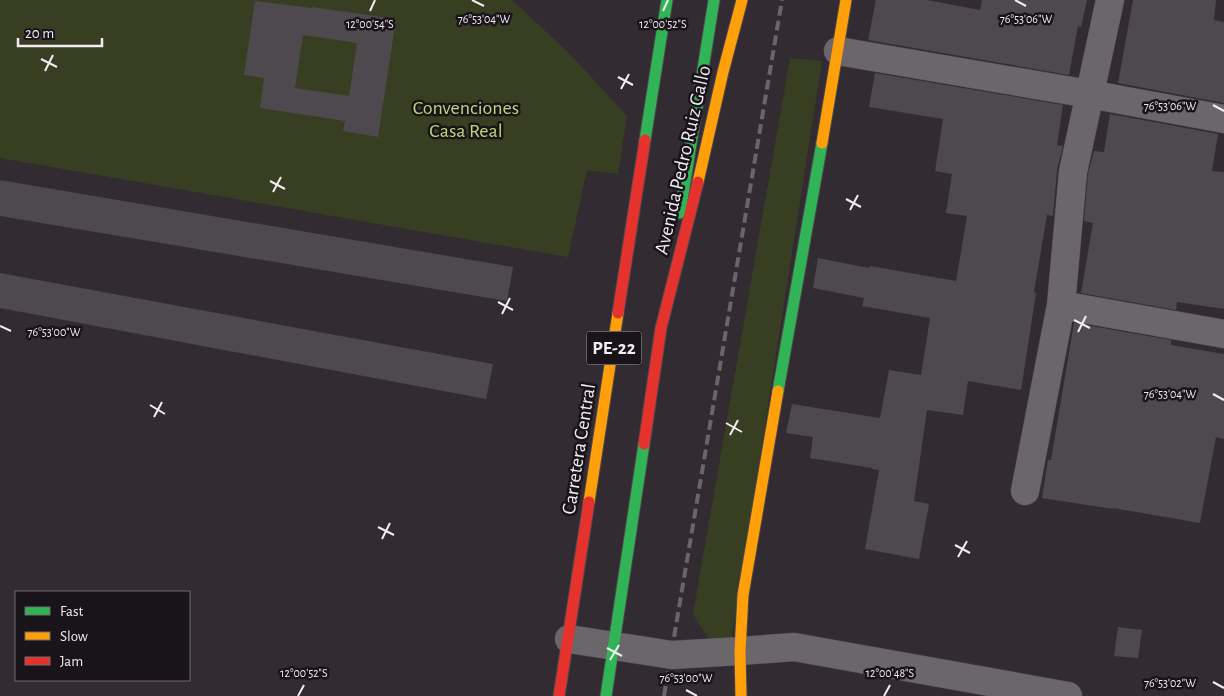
<svg xmlns="http://www.w3.org/2000/svg" width="1224" height="696" font-family="'Alegreya Sans',sans-serif">
<style>
.green{fill:#383e22}
.building{fill:#4d494e;fill-rule:evenodd}
.lines{fill:none;stroke-linecap:round;stroke-linejoin:round}
.street-casing{stroke:#4d484d;stroke-width:29}
.fast-casing{stroke:#4d484d;stroke-width:13}
.slow-casing{stroke:#4d484d;stroke-width:13}
.jam-casing{stroke:#4d484d;stroke-width:13}
.street{stroke:#6a666a;stroke-width:28}
.fast{stroke:#30b455;stroke-width:11}
.slow{stroke:#ff9f0a;stroke-width:11}
.jam{stroke:#e5322d;stroke-width:11}
.rail{stroke:#696569;stroke-width:4;stroke-dasharray:10 5;stroke-linecap:butt}
.ticks{fill:none;stroke:#f3ecf3;stroke-width:2}
.labels{text-anchor:middle;dominant-baseline:central;stroke-width:5;stroke-linejoin:round;paint-order:stroke}
.shield{fill:#191419;stroke:#b2abb2;stroke-width:1}
.shield-label{font-size:19px;font-weight:bold;fill:#f3ecf3}
.park-label{font-size:20px;fill:#bfd67b;stroke:#191419}
.street-label{font-size:20px;fill:#f3ecf3;stroke:#191419}
.ticks-label{font-size:12px;text-anchor:middle;fill:#f3ecf3;stroke:#191419;stroke-width:5;stroke-linejoin:round;paint-order:stroke}
</style>
<rect width="100%" height="100%" fill="#322c32"/>
<!-- green -->
<path class="green" d="M0,0h512l57,53 58,63 -9,58 -31,-4 -19,87 -568,-99z
M790,58l32,3 -91,581 -17,6 -21,-34z"/>
<!-- building -->
<path class="building" d="M876,0h51l53,10 2,-10h105l-6,27 -3,-1 -9,49 -201,-35z
M1133,0h83l-2,20 10,2v81l-106,-20z
M255,1l57,7v-1l84,12 -18,118 -35,-6 2,-10 -85,-13 4,-30 -20,-3zM303,35l54,8 -8,53 -54,-8z
M875,73l188,32 -6,40 6,1 -6,24 -4,46 -6,-1 -13,77 2,1 -15,97 -53,-9 -5,34 -36,-5 -13,91 15,3 -10,55 -54,-10 14,-79 -7,-1v-1l-62,-10 3,-21 -27,-4 6,-29 88,14 9,-48 32,5 9,-57 -68,-12 2,-8 -51,-10 5,-30 51,10 1,-2 86,15 11,-65 -21,-3 6,-39 -17,-3 8,-52 -74,-12z
M1110,114l108,20 -6,37 12,1v137l-47,-7 -1,8 -95,-17 12,-70 -9,-2 4,-47 6,-23 10,1z
M0,180l513,87 -6,34 -507,-85z
M0,273l493,91 -7,35 -486,-91z
M1074,323l97,17v5l53,9v85l-8,-2 -16,86 -87,-15v1l-71,-11 6,-38h3z
M1118,627l24,3 -4,28 -24,-2z"/>
<g class="lines">
<defs>
<path id="street" d="M838,51l251,43 135,25
M1061,305l163,29
M1025,491l36,-186 12,-133 37,-172
M569,639l103,16 68,-4 54,-4 274,49"/>
<path id="fast" d="M645,140l22,-140
M680,213l34,-213
M778,391l44,-248
M606,696l38,-252"/>
<path id="slow" d="M822,143l24,-143
M698,182l25,-110 19,-72
M589,502l29,-189
M741,696l-1,-45 3,-56 35,-204"/>
<path id="jam" d="M618,313l27,-173
M644,444l17,-116 37,-146
M559,696l30,-194"/>
</defs>
<!-- street casing -->
<use href="#street" class="street-casing"/>
<!-- fast casing -->
<use href="#fast" class="fast-casing"/>
<!-- slow casing -->
<use href="#slow" class="slow-casing"/>
<!-- jam casing -->
<use href="#jam" class="jam-casing"/>
<!-- street -->
<use href="#street" class="street"/>
<!-- fast -->
<use href="#fast" class="fast"/>
<!-- slow -->
<use href="#slow" class="slow"/>
<!-- jam -->
<use href="#jam" class="jam"/>
<!-- rail -->
<path class="rail" d="M664,696l118,-696"/>
</g>
<!-- ticks -->
<path class="ticks" d="M472,0l12,6M1015,0l11,6M370,11l5,-11M663,11l5,-11M41,59l16,8M45,71l8,-16M618,77l15,8M621,89l8,-15M1213,105l11,6M270,181l15,8M273,192l8,-15M846,199l15,8M850,210l8,-15M498,302l15,8M502,314l8,-16M1074,320l16,8M0,326l11,5M1078,332l8,-16M1213,394l11,6M150,405l15,9M154,417l8,-15M726,423l16,9M730,435l8,-15M378,527l16,8M382,539l8,-16M955,545l15,8M958,557l9,-16M607,648l15,8M610,660l9,-15M1213,682l11,6M686,690l11,6M298,696l6,-11M884,696l6,-11"/>
<g class="labels">
<!-- shield labels -->
<rect class="shield" x="586.5" y="331.5" width="55" height="33" rx="4"/>
<g class="shield-label">
<text x="614" y="348">PE-22</text>
</g>
<!-- park labels -->
<g class="park-label">
<text x="466" y="108">Convenciones<tspan x="466" dy="23">Casa Real</tspan></text>
</g>
<!-- street labels -->
<g class="street-label">
<text transform="translate(683 160) rotate(-77)">Avenida Pedro Ruiz Gallo</text>
<text transform="translate(579 449) rotate(-81)">Carretera Central</text>
</g>
</g>
<g class="ticks-label">
<text x="1026" y="23">76°53'06"W</text>
<text x="484" y="23">76°53'04"W</text>
<text x="370" y="28">12°00'54"S</text>
<text x="663" y="28">12°00'52"S</text>
<text x="1170" y="110">76°53'06"W</text>
<text x="54" y="336">76°53'00"W</text>
<text x="1170" y="398">76°53'04"W</text>
<text x="304" y="677">12°00'52"S</text>
<text x="890" y="677">12°00'48"S</text>
<text x="686" y="682">76°53'00"W</text>
<text x="1170" y="687">76°53'02"W</text>
</g>
<!-- legend -->
<rect x="15" y="591" width="175" height="90" fill="#191419" stroke="#706a70"/>
<rect x="25" y="607" width="25" height="8" fill="#30b455" stroke="#706a70"/>
<text x="60" y="616" font-size="15" fill="#f3ecf3">Fast</text>
<rect x="25" y="632" width="25" height="8" fill="#ff9f0a" stroke="#706a70"/>
<text x="60" y="641" font-size="15" fill="#f3ecf3">Slow</text>
<rect x="25" y="657" width="25" height="8" fill="#e5322d" stroke="#706a70"/>
<text x="60" y="666" font-size="15" fill="#f3ecf3">Jam</text>
<!-- scale -->
<path d="M18 38v8h84v-8" fill="none" stroke="#f3ecf3" stroke-width="2.5"/>
<text x="25" y="38" font-size="15" fill="#f3ecf3" stroke="#191419" stroke-width="4" paint-order="stroke">20 m</text>
</svg>
